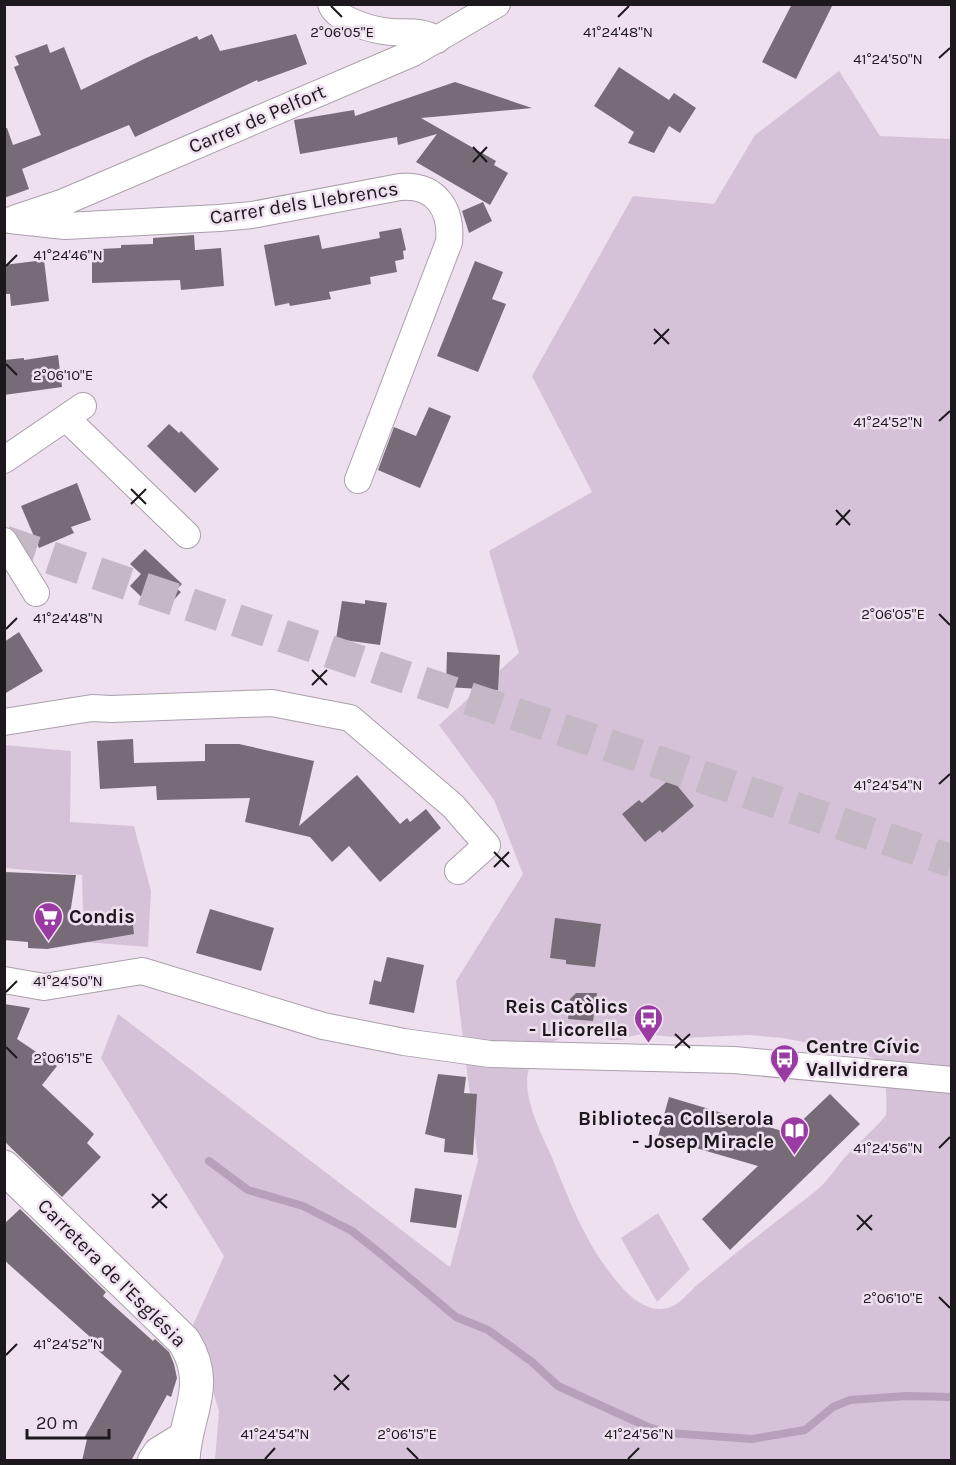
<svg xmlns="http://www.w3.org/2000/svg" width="956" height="1465" font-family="Karla,sans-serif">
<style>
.green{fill:#d6c2d8;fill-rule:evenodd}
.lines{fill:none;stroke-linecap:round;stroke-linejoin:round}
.stream{stroke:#b7a0b9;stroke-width:8}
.building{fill:#766b77}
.highway-tunnel{stroke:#c4b8c5;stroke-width:33;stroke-dasharray:33 16;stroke-linecap:butt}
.street-casing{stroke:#ab9fac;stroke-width:28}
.secondary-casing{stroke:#ab9fac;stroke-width:35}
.street{stroke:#fff;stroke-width:26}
.secondary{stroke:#fff;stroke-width:33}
.ticks{fill:none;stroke:#1d181d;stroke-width:2}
.labels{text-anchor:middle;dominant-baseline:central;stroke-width:5;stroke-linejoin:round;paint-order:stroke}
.street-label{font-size:20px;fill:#1d181d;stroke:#eee0ef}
.poi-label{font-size:20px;font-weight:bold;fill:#1d181d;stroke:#eee0ef;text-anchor:start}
.ticks-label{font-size:15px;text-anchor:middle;fill:#1d181d;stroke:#eee0ef;stroke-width:5;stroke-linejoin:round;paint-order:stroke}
</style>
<rect width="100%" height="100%" fill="#eee0ef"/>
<!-- green -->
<path class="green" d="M839,71l41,65 71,3v1321h-736l4,-49 -26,-86 31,-69 -123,-198 17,-44 332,253 28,-106 -22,-180 67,-107 -29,-74 -55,-75 80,-72 -30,-102 103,-59 -60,-116 101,-180 81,8 41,-69zM581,1033h11l19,7h10l11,-4 10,-2 42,4 64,-3 35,3 76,15c7,2 14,4 19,8 9,8 9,42 8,54 -11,14 -26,26 -38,39 -9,9 -15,20 -23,28 -11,12 -27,22 -39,32 -30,23 -60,47 -89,71 -10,9 -21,25 -37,24 -16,0 -31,-13 -41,-25 -31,-35 -49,-81 -66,-124 -11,-26 -34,-66 -23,-95 6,-19 34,-30 51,-32z
M4,745l67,6 -1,71 64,4 17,65 -3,56 -64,-5 -2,-67 -77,-7z
M658,1213l32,56 -33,33 -36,-64z"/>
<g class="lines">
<!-- stream -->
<path class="stream" d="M209,1161l39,29 55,16 49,25 29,23 75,63 32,13 44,32 26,24 90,41 21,6 83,6 53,-9 28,-23 17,-7 57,-4 45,1"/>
</g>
<!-- building -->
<path class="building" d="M792,4h41l-37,75 -34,-17z
M212,34l8,17 76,-17 11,30 -49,18 -1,-2 -122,57 -6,-12 -107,44 7,20 -25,9v-70h3l6,17 28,-10 -27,-68 5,-2 -4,-9 32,-12 3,9 14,-6 17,43 65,-32 51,-22 2,4z
M619,67l50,33 5,-7 22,15 -16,25 -11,-7 -15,27 -26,-10 6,-11 -40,-26z
M455,82l77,26 -111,10 75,43 -2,4 14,8 -18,32 -74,-43 21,-28 -39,11 -1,-8 -97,17 -6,-34 60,-10 1,6z
M483,202l9,19 -23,12 -7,-22z
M401,228l5,22 -3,1 1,8 -9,2 2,11 -27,5 1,7 -42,8 2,7 -41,7 -1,-3 -14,3 -11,-61 55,-10 3,14 58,-11 -1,-6z
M194,235l1,15 26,-2 3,38 -43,4 -1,-10 -88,3v-25h8v-9l21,-1v-3l32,-1v-6z
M44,260l5,41 -38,5 -1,-12h-6v-29z
M475,261l28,11 -11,27 14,5 -28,68 -41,-16z
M58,355l4,32 -58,8v-35l20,-2v2z
M429,407l22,9 -31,72 -42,-18 16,-43 22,9z
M169,424l10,9 2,-2 38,38 -24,24 -48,-47z
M77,483l14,37 -20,7 3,6 -35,15 -18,-42z
M145,549l37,35 -5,5 4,3 -17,19 -7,-7 -4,4 -23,-22 11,-12 -11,-10z
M365,600l22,3 -7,42 -44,-6 6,-38 23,3z
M19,632l24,39 -39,23v-52z
M447,652l53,3 -2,35 -52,-3z
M133,739l1,24 71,-2v-17h34l75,17 -15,65 58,-51 43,49 7,-6 3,4 16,-13 15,19 -61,54 -31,-36 -17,16 -22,-25 -65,-15 5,-24 -93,2 -1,-14 -56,3 -3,-48z
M671,778l23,28 -32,27 -2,-3 -15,12 -23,-28 17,-14 3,3z
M4,872l72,3 -7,46 64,4 1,9 -87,15 -19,-1v-6l-24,-2z
M210,909l64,19 -13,43 -65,-18z
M555,918l46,6 -6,43 -29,-3v-4l-16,-2z
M387,957l37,8 -10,48 -45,-9 5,-24 7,2z
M576,993h21l-4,28 -25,-2 2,-20z
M4,1004l26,4 -13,31 40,27 -15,19 52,49 -7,9 14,14 -39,40 -58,-56z
M438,1074l28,3 -2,16 13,1 -4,61 -29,-3 1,-13 -20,-5z
M830,1094l30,30 -130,126 -28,-31 56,-53 -100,-29 11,-40 120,36z
M415,1188l47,7 -6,33 -46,-6z
M20,1209l86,83 -3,4 50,45 2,-2 14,13 5,12 3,14 -6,19 -4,-2 -36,66h-49l5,-22 -3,-1 38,-67 -36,-31 3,-4 -85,-76v-36z"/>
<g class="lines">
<!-- highway-tunnel -->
<path class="highway-tunnel" d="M4,542l948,319"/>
<defs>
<path id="street" d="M331,4c5,17 45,27 61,28 16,1 31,-2 45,8
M16,218l48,-16 349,-149 84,-49
M10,220l55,6 154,-8 33,-3 148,-28c36,-3 52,22 49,55l-91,238
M66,418l121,117
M4,460l79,-54
M4,541l32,52
M4,722l88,-14 19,1 161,-6 78,15 103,88 34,39 -29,26
M4,980l40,7 98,-16 181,55 81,16 86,12 244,6 218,20
M151,1460l6,-9 31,-19"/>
<path id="secondary" d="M4,1167l180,174c28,45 1,73 -1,119"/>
</defs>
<!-- street casing -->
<use href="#street" class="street-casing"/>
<!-- secondary casing -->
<use href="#secondary" class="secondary-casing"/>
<!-- street -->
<use href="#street" class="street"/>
<!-- secondary -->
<use href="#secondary" class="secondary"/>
</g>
<!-- ticks -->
<path class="ticks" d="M331,6l11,11M618,17l11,-11M939,58l11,-10M473,147l14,15M473,162l14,-15M6,266l11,-11M654,329l15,15M654,344l15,-15M6,364l11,11M939,421l11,-10M131,489l15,15M131,504l15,-15M836,510l14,15M836,525l14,-15M939,614l11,11M6,629l11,-11M312,670l15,15M312,685l15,-15M939,784l11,-10M494,852l15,15M494,867l15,-15M6,992l11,-11M675,1034l15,14M6,1047l11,11M675,1048l15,-14M939,1148l11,-11M152,1194l15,14M152,1208l15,-14M857,1215l15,15M857,1230l15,-15M939,1297l11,11M6,1355l11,-11M334,1375l15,15M334,1390l15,-15M407,1448l11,11M265,1459l10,-11M628,1459l11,-11"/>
<!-- icons -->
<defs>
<symbol id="supermarket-pin" viewBox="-11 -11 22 30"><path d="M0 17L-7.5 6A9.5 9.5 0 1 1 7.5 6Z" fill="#9a3ba3" stroke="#eee0ef"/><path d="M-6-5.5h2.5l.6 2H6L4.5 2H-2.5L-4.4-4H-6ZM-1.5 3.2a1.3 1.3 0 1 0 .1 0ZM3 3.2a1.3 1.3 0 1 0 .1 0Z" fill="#fff"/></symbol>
<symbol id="bus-pin" viewBox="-11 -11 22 30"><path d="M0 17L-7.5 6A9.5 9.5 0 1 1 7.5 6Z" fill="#9a3ba3" stroke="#eee0ef"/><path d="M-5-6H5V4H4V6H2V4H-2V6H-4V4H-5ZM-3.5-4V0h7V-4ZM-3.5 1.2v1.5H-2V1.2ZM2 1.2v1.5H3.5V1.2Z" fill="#fff"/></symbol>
<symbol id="library-pin" viewBox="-11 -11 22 30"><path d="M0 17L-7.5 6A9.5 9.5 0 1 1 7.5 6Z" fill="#9a3ba3" stroke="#eee0ef"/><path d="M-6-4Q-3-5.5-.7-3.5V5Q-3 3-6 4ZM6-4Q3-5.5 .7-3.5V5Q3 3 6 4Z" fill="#fff"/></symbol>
</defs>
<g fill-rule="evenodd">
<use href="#supermarket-pin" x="32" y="900" width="33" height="45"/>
<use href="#bus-pin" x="632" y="1002" width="33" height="45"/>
<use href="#bus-pin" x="768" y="1042" width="33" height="45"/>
<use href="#library-pin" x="778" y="1114" width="33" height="45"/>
</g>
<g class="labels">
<!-- street labels -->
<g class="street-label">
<text transform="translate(257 119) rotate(-23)">Carrer de Pelfort</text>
<text transform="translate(304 203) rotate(-9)">Carrer dels Llebrencs</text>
<text transform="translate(112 1273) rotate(45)">Carretera de l'Església</text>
</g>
<!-- poi labels -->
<g class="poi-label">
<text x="69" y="916">Condis</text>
<text x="628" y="1006" text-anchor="end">Reis Catòlics<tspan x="628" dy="23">- Llicorella</tspan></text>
<text x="806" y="1046">Centre Cívic<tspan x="806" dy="23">Vallvidrera</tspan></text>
<text x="774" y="1118" text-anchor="end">Biblioteca Collserola<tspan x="774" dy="23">- Josep Miracle</tspan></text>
</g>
</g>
<g class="ticks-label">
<text x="342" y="37">2°06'05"E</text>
<text x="618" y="37">41°24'48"N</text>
<text x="888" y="64">41°24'50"N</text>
<text x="68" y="260">41°24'46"N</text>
<text x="63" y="380">2°06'10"E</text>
<text x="888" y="427">41°24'52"N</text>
<text x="893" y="619">2°06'05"E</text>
<text x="68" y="623">41°24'48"N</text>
<text x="888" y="790">41°24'54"N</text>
<text x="68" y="986">41°24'50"N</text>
<text x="63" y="1063">2°06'15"E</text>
<text x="888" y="1153">41°24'56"N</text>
<text x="893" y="1303">2°06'10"E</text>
<text x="68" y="1349">41°24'52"N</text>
<text x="639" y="1439">41°24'56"N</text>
<text x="275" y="1439">41°24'54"N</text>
<text x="407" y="1439">2°06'15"E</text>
</g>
<!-- border -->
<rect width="956" height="1465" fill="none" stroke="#1d181d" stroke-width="12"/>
<!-- scale -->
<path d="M27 1429v9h82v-9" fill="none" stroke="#1d181d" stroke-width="3"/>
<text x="36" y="1429" font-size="18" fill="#1d181d" stroke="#eee0ef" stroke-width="4.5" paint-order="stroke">20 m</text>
</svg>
